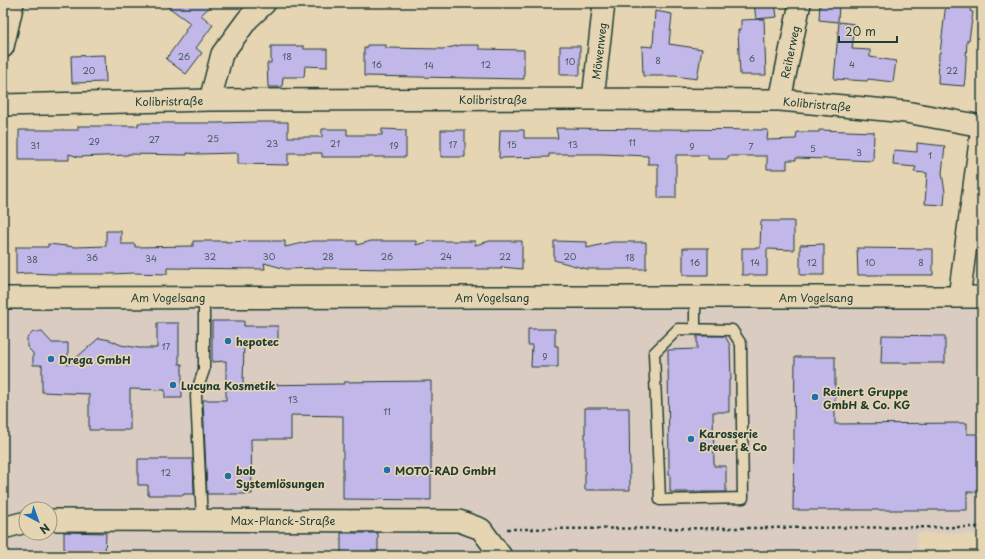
<svg xmlns="http://www.w3.org/2000/svg" width="985" height="559" font-family="'Playpen Sans',sans-serif">
<style>
.built{fill:#dbccc2;fill-rule:evenodd}
.building{fill:#c2b7e9;stroke:#1f3d34}
.lines{fill:none;stroke-linecap:round;stroke-linejoin:round}
.lane-casing{stroke:#1f3d34;stroke-width:13}
.street-casing{stroke:#1f3d34;stroke-width:24}
.path{stroke:#1f3d34;stroke-width:2.5;stroke-dasharray:3 3;stroke-linecap:butt}
.lane{stroke:#e6d5b2;stroke-width:10}
.street{stroke:#e6d5b2;stroke-width:21}
.poi-dot{fill:#1f6fb2;stroke:#e6d5b2;stroke-width:1.5}
.labels{text-anchor:middle;dominant-baseline:central;stroke-width:3.5;stroke-linejoin:round;paint-order:stroke}
.number-label{font-size:9px;fill:#485c61}
.street-label{font-size:11px;fill:#1f3d34;stroke:#e6d5b2}
.poi-label{font-size:11px;font-weight:bold;fill:#1f3d34;stroke:#e6d5b2;text-anchor:start}
</style>
<rect width="100%" height="100%" fill="#e6d5b2"/>
<filter id="ink" filterUnits="userSpaceOnUse"><feTurbulence type="fractalNoise" baseFrequency=".025" numOctaves="2"/><feDisplacementMap in="SourceGraphic" scale="8" xChannelSelector="R" yChannelSelector="G"/><feConvolveMatrix kernelMatrix="1 2 1 2 8 2 1 2 1" color-interpolation-filters="sRGB"/></filter>
<g filter="url(#ink)">
<!-- built -->
<path class="built" d="M745,306l237,2v226l-65,-1v23h-914v-249zM26,509h24v24h-24z"/>
<!-- building -->
<path class="building" d="M163,3h51l-13,12 12,10 -17,23 6,5 -16,21 -20,-15 20,-28 -1,-1 5,-7z
M754,3h21l2,14 -21,2z
M820,3h19l-1,19 -19,-2z
M946,3h25l-1,8 3,1 -4,28h-2l-2,39 -1,7 -26,-2 1,-31h1z
M655,11l17,3 -3,30 33,5 -5,30 -23,-3h-31l-1,-30 11,1z
M764,19l2,56h-26l-2,-45h3v-10z
M839,22l16,2 -3,25 18,1v7l26,4 -3,21 -25,-3 -1,2 -33,-2z
M367,45h19v3l57,1 18,-4h18v4l45,1v29l-160,-3v-28h3z
M271,46h33v3h23v18l-22,-1 -1,11h-21l-1,10h-14l-1,-24h4z
M560,46h20v29h-20z
M105,55l1,27 -34,1 -1,-27z
M256,122h32v15h34v-8h25v6h35v-6l24,1v27h-84v-4h-34v12l-50,-1v-11l-41,1 -10,-1v2l-59,-1v1l-50,2 -9,-3v6h-50v-30h59v-4h60v-3h80z
M556,128l212,2 -1,10 29,-1 1,-7h22v-2l55,2 -1,29 -44,-2 -33,-1v2h-9v9h-20v-13h-39v3h-20v-4h-32v43h-18v-34h-10v-8l-47,-2h-52v3l-50,1 1,-28h24v8h34z
M441,130h24v27h-24z
M917,143l28,3 -3,27 3,19 -1,13 -19,-1 2,-31 -13,-1 2,-5 -23,-2 1,-15 23,2z
M761,221h33v29l-27,-1v26h-25v-27h18z
M106,231h15v13h14v3l58,-1v-5h33v1l24,-1h35v6l27,-6h45v4l14,-4h45v4l14,-4h45v4l15,-4h32v28l-21,-2 1,2h-72v-1l-32,1 -74,-1 -38,1 -22,-6 1,6 -98,-1v6l-33,-1 -24,1h-58l-24,-1 -12,1v-27h32v-3l28,3 30,-1z
M554,241l33,1v6l25,-6h34v27h-60l-32,-9z
M824,244v31h-24v-30z
M683,248h25v27h-25z
M857,248l76,1v26h-75z
M212,321h32v5h34v17h-34l-1,42 101,-1v-2l87,-1v119l-88,-1v-83l-52,-1v24h-40l1,55h-45l-4,-94h23v-39l-14,1z
M157,323h22v41h3v34h-17v-8l-35,-1v41h-41v-36l-47,-2v-27h-9v-12l-6,-6v-9l6,-6h9l10,11h16v22l31,-27 11,2 11,5 18,3h18z
M528,329h27v17h3v21h-27l1,-22h-4z
M882,335l63,1v27h-64z
M697,336h28l5,9 1,35h-2v32h-16l1,54h12v26h-56v-18h-1l-1,-124 29,-1z
M795,357h40v67l132,-1v11h15v58h-15v18h-174z
M585,408h44l1,82h-45z
M138,459h55l1,35h-10v1h-36v-10h-10z
M64,532l42,1 -1,23h-41z
M341,533h37v23h-37z"/>
<g class="lines">
<defs>
<path id="lane" d="M678,329l54,1 9,14 2,154 -83,2 -6,-147z
M695,329v-32
M202,520l-6,-124 1,-6 7,-20v-73"/>
<path id="street" d="M3,47l10,-44
M593,99l11,-96
M210,100l12,-46 26,-35 17,-16
M780,100l20,-97
M3,105l207,-5 383,-1 187,1 126,12 76,14
M959,297l23,-170
M3,298l480,-1h499
M50,520l409,1 22,8 20,27
M3,528l23,-6"/>
</defs>
<!-- lane casing -->
<use href="#lane" class="lane-casing"/>
<!-- street casing -->
<use href="#street" class="street-casing"/>
<!-- path -->
<path class="path" d="M507,529l475,-2"/>
<!-- lane -->
<use href="#lane" class="lane"/>
<!-- street -->
<use href="#street" class="street"/>
</g>
</g>
<!-- markers -->
<g class="poi-dot">
<circle cx="228" cy="341" r="4"/>
<circle cx="51" cy="359" r="4"/>
<circle cx="173" cy="385" r="4"/>
<circle cx="815" cy="397" r="4"/>
<circle cx="691" cy="439" r="4"/>
<circle cx="387" cy="470" r="4"/>
<circle cx="228" cy="476" r="4"/>
</g>
<g class="labels">
<!-- number labels -->
<g class="number-label">
<text x="184" y="56">26</text>
<text x="287" y="56">18</text>
<text x="752" y="58">6</text>
<text x="658" y="60">8</text>
<text x="570" y="61">10</text>
<text x="377" y="64">16</text>
<text x="486" y="64">12</text>
<text x="852" y="64">4</text>
<text x="429" y="65">14</text>
<text x="89" y="70">20</text>
<text x="952" y="70">22</text>
<text x="213" y="138">25</text>
<text x="154" y="139">27</text>
<text x="94" y="141">29</text>
<text x="632" y="142">11</text>
<text x="272" y="143">23</text>
<text x="335" y="143">21</text>
<text x="453" y="144">17</text>
<text x="512" y="144">15</text>
<text x="573" y="144">13</text>
<text x="35" y="145">31</text>
<text x="394" y="145">19</text>
<text x="692" y="146">9</text>
<text x="751" y="146">7</text>
<text x="813" y="148">5</text>
<text x="859" y="152">3</text>
<text x="930" y="155">1</text>
<text x="210" y="256">32</text>
<text x="269" y="256">30</text>
<text x="328" y="256">28</text>
<text x="387" y="256">26</text>
<text x="446" y="256">24</text>
<text x="505" y="256">22</text>
<text x="570" y="256">20</text>
<text x="92" y="257">36</text>
<text x="630" y="257">18</text>
<text x="151" y="258">34</text>
<text x="32" y="259">38</text>
<text x="695" y="262">16</text>
<text x="755" y="262">14</text>
<text x="812" y="262">12</text>
<text x="870" y="262">10</text>
<text x="921" y="262">8</text>
<text x="166" y="346">17</text>
<text x="545" y="356">9</text>
<text x="293" y="399">13</text>
<text x="387" y="411">11</text>
<text x="166" y="472">12</text>
</g>
<!-- street labels -->
<g class="street-label">
<text transform="translate(599 51) rotate(-83)">Möwenweg</text>
<text transform="translate(790 52) rotate(-78)">Reiherweg</text>
<text x="493" y="99">Kolibristraße</text>
<text transform="translate(169 101) rotate(-1)">Kolibristraße</text>
<text transform="translate(817 104) rotate(5)">Kolibristraße</text>
<text x="168" y="297">Am Vogelsang</text>
<text x="492" y="297">Am Vogelsang</text>
<text x="816" y="297">Am Vogelsang</text>
<text x="283" y="520">Max-Planck-Straße</text>
</g>
<!-- poi labels -->
<g class="poi-label">
<text x="236" y="341">hepotec</text>
<text x="59" y="359">Drega GmbH</text>
<text x="181" y="385">Lucyna Kosmetik</text>
<text x="823" y="391">Reinert Gruppe<tspan x="823" dy="13">GmbH &amp; Co. KG</tspan></text>
<text x="699" y="433">Karosserie<tspan x="699" dy="13">Breuer &amp; Co</tspan></text>
<text x="236" y="470">bob<tspan x="236" dy="13">Systemlösungen</tspan></text>
<text x="395" y="470">MOTO-RAD GmbH</text>
</g>
</g>
<!-- margin -->
<rect width="985" height="559" fill="none" stroke="#e6d5b2" stroke-width="16"/>
<rect x="8" y="8" width="969" height="543" fill="none" stroke="#1f3d34" stroke-width="1.5" filter="url(#ink)"/>
<!-- north arrow -->
<g transform="translate(38 521) rotate(139)"><circle r="19" fill="#e6d5b2" stroke="#969880"/>
<path d="M0-3L7 15L0 10L-7 15Z" fill="#1f6fb2"/>
<text y="-6" font-size="11" font-weight="bold" text-anchor="middle" fill="#1f3d34">N</text>
</g>
<!-- scale -->
<path d="M839 36v6h58v-6" fill="none" stroke="#1f3d34" stroke-width="2"/>
<text x="845" y="36" font-size="12" fill="#1f3d34" stroke="#e6d5b2" stroke-width="3" paint-order="stroke">20 m</text>
</svg>
